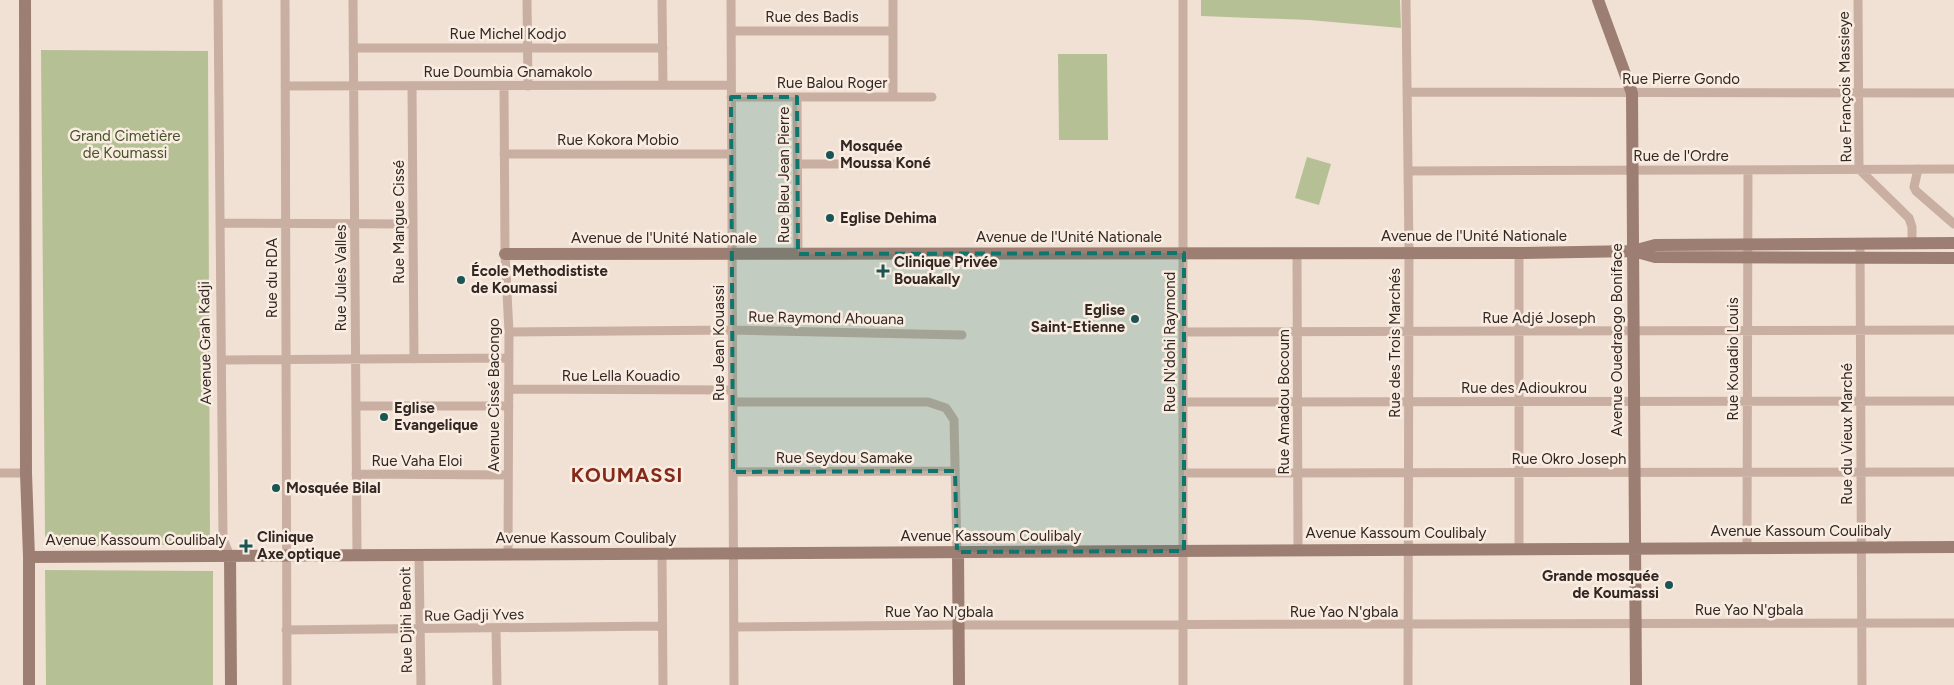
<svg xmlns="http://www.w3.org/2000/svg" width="1954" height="685" font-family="Figtree,sans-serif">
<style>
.green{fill:#b6c095}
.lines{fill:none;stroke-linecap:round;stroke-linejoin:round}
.street{stroke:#c9afa1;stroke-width:9}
.secondary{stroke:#9d7e72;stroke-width:12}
.marked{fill:#0f766e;fill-opacity:0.2;stroke:#0f766e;stroke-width:4;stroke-dasharray:10 6;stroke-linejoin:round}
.poi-dot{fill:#195554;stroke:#f9ece1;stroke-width:2}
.labels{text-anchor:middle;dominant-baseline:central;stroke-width:5;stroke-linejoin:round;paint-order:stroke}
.street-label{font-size:15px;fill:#332724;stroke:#f9ece1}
.park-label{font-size:15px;fill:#465227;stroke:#f9ece1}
.poi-label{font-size:15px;font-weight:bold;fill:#332724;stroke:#f9ece1;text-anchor:start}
.district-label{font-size:20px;font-weight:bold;letter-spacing:1px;fill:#852a1a;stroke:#f9ece1}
</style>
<rect width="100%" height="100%" fill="#f1e1d5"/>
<!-- green -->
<path class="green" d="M1201,0h199l1,28 -92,-8 -108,-4z
M41,50l167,1 2,493 -152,3 -10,-4 -3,-8z
M1058,54h49l1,86h-49z
M1307,157l24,7 -12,41 -24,-7z
M45,570l168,1v114h-167z"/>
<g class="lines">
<!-- street -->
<path class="street" d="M218,0l5,539 7,17
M285,0l2,685
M353,0l4,555
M527,0l1,86
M662,0l1,85
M731,0l3,685
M893,0v97
M1183,0v685
M1406,0l3,253 -1,432
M1858,0l1,169 50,49 3,9v16
M731,31h162
M353,48h310
M285,86l446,-1
M412,86l2,273
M504,86l1,168 4,78 -1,222
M1407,92l547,1
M731,97h201
M797,97l1,157
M504,154h227
M798,164h122
M1918,169l-4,18 2,4 38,33
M1408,171l546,-2
M220,223l192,1
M1860,243l2,442
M1297,253l1,297
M509,332l223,-2 230,5
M1184,332l770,-2
M222,360l287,-2
M509,389l223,1
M733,402h195l18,6 8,12 3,132
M1184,402l770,-1
M356,406h153
M733,472l222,-1
M0,473h26
M1183,473l771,-1
M356,474l152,1
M1747,548l1,-378
M1519,549v-296
M662,553l1,132
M419,555l2,130
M734,627l225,-2 995,-2
M496,628l1,57
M286,630l376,-4"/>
<!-- secondary -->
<path class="secondary" d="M25,0l1,473 3,84v128
M1598,0l34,93 4,592
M1633,251l22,6 299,1
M505,254l1014,-1 114,-2 22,-6 299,-2
M958,552l1,133
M230,556l1,129
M29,557l1925,-10"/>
</g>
<!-- marked area -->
<path class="marked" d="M731,97h66l1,157 386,-1v298l-227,1 -2,-81 -222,1z"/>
<!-- markers -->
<g class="poi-dot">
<circle cx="830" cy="155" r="5"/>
<circle cx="830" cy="218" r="5"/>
<path d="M880.5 263.5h5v5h5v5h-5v5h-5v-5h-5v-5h5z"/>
<circle cx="461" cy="280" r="5"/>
<circle cx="1135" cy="319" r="5"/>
<circle cx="384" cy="417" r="5"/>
<circle cx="276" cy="488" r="5"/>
<path d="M243.5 538.5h5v5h5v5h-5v5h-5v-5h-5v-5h5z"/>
<circle cx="1669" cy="585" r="5"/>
</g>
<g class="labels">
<!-- street labels -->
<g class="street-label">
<text x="812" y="17">Rue des Badis</text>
<text x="508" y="34">Rue Michel Kodjo</text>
<text x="508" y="72">Rue Doumbia Gnamakolo</text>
<text x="1681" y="79">Rue Pierre Gondo</text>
<text x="832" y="83">Rue Balou Roger</text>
<text transform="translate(1845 87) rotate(-91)">Rue François Massieye</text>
<text x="618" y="140">Rue Kokora Mobio</text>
<text x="1681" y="156">Rue de l'Ordre</text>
<text transform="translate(784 175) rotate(-90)">Rue Bleu Jean Pierre</text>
<text transform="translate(399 222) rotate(-90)">Rue Mangue Cissé</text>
<text x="1474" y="236">Avenue de l'Unité Nationale</text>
<text x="1069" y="237">Avenue de l'Unité Nationale</text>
<text x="664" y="238">Avenue de l'Unité Nationale</text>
<text transform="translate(272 278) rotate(-90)">Rue du RDA</text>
<text transform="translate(341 278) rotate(-90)">Rue Jules Valles</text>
<text transform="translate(826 318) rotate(1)">Rue Raymond Ahouana</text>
<text x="1539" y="318">Rue Adjé Joseph</text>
<text transform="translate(1617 340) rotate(-90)">Avenue Ouedraogo Boniface</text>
<text transform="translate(1170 342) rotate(-90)">Rue N'dohi Raymond</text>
<text transform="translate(205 343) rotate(-91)">Avenue Grah Kadji</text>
<text transform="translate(719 343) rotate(-90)">Rue Jean Kouassi</text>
<text transform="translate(1395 343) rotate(-90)">Rue des Trois Marchés</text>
<text transform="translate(1733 359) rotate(-90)">Rue Kouadio Louis</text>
<text x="621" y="376">Rue Lella Kouadio</text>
<text x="1524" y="388">Rue des Adioukrou</text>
<text transform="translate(494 395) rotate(-90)">Avenue Cissé Bacongo</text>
<text transform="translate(1284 402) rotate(-90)">Rue Amadou Bocoum</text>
<text transform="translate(1847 434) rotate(-90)">Rue du Vieux Marché</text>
<text x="844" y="458">Rue Seydou Samake</text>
<text x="1569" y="459">Rue Okro Joseph</text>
<text x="417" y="461">Rue Vaha Eloi</text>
<text x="1801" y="531">Avenue Kassoum Coulibaly</text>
<text x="1396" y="533">Avenue Kassoum Coulibaly</text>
<text x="991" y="536">Avenue Kassoum Coulibaly</text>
<text x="586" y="538">Avenue Kassoum Coulibaly</text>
<text x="136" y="540">Avenue Kassoum Coulibaly</text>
<text x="1749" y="610">Rue Yao N'gbala</text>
<text x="939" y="612">Rue Yao N'gbala</text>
<text x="1344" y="612">Rue Yao N'gbala</text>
<text transform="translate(474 615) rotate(-1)">Rue Gadji Yves</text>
<text transform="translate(406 620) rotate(-91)">Rue Djihi Benoit</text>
</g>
<!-- park labels -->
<g class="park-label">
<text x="125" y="136">Grand Cimetière<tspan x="125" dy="17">de Koumassi</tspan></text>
</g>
<!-- poi labels -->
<g class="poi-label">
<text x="840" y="146">Mosquée<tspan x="840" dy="17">Moussa Koné</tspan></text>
<text x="840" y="218">Eglise Dehima</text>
<text x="894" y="262">Clinique Privée<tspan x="894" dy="17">Bouakally</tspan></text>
<text x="471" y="271">École Methodististe<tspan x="471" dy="17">de Koumassi</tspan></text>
<text x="1125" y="310" text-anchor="end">Eglise<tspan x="1125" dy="17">Saint-Etienne</tspan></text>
<text x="394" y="408">Eglise<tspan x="394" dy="17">Evangelique</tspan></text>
<text x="286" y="488">Mosquée Bilal</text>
<text x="257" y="537">Clinique<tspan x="257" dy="17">Axe optique</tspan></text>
<text x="1659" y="576" text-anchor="end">Grande mosquée<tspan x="1659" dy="17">de Koumassi</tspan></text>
</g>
<!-- district labels -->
<g class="district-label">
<text x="627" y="475">KOUMASSI</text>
</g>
</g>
</svg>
